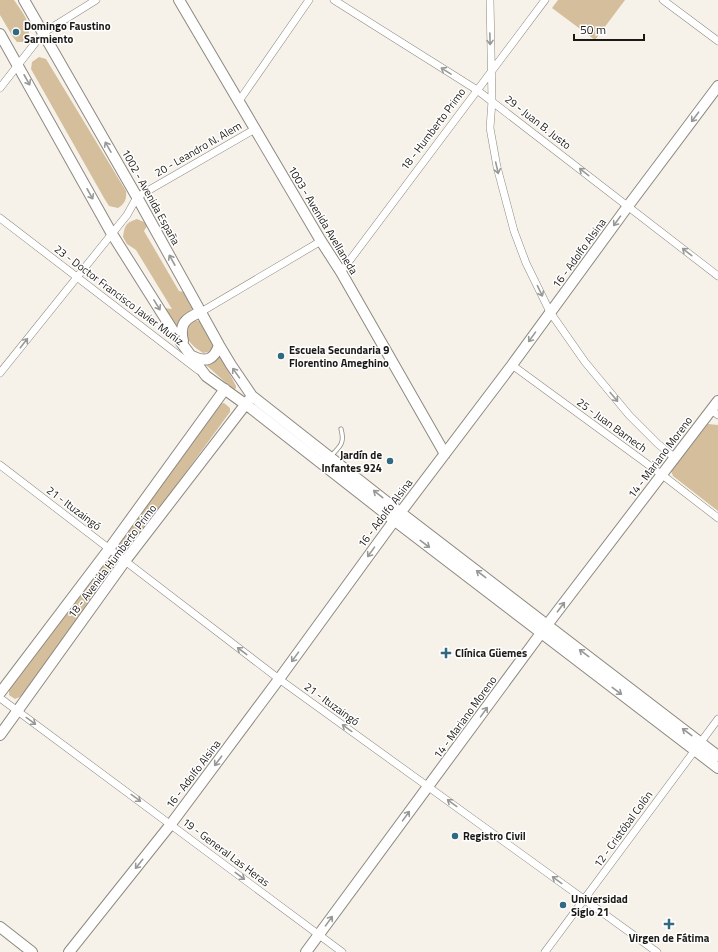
<svg xmlns="http://www.w3.org/2000/svg" width="718" height="952" font-family="'Titillium Web',sans-serif">
<style>
.green{fill:#d4be9b}
.lines{fill:none;stroke-linecap:round;stroke-linejoin:round}
.lane-casing{stroke:#8d8981;stroke-width:5}
.street-casing{stroke:#8d8981;stroke-width:8}
.secondary-casing{stroke:#8d8981;stroke-width:12}
.lane{stroke:#fff;stroke-width:3.5}
.street{stroke:#fff;stroke-width:7}
.secondary{stroke:#fff;stroke-width:10}
.oneway{stroke:#989896}
.poi-dot{fill:#306982;stroke:#fff;stroke-width:1.5}
.labels{text-anchor:middle;dominant-baseline:central;stroke-width:3;stroke-linejoin:round;paint-order:stroke}
.poi-label{font-size:11px;font-weight:bold;fill:#1b1916;stroke:#fff;text-anchor:start}
.street-label{font-size:11px;fill:#1b1916;stroke:#fff}
</style>
<rect width="100%" height="100%" fill="#f7f2e9"/>
<!-- green -->
<path class="green" d="M0,0h14c8,12 24,30 9,42h-6l-4,-5 -13,-22z
M558,0h67l-30,40 -43,-32z
M39,57l7,2 80,132c1,9 -2,13 -8,17l-9,-2 -5,-8 -73,-129 1,-7z
M137,219l7,3 3,4 -3,5 35,60 9,2 6,13c-7,12 -13,4 -17,23l-13,-21 8,1 -36,-59 -9,-6 -4,-7c2,-11 2,-14 14,-18z
M193,320l8,1 14,24 -7,7 -5,1c-9,-6 -13,-9 -18,-19l3,-9z
M220,355l16,31v2l-2,2 -29,-26 8,-2z
M224,403l6,5v4l-99,135 -3,2 -7,-1 -3,-2 -1,-4 102,-138z
M708,424l10,1v86l-45,-35 -2,-5z
M103,561l8,1 3,4v3l-92,127 -7,3 -6,-4v-7z"/>
<g class="lines">
<defs>
<path id="lane" d="M331,456c9,-10 14,-12 10,-27"/>
<path id="street" d="M334,0l143,90 241,186
M490,0l2,101 -2,27 7,39 17,64 12,32 24,49 35,50 44,53 29,29 16,13
M663,0l55,41
M0,88l43,-55 53,-33
M239,101l70,-101
M0,218l198,152
M341,272l204,-272
M201,312l120,-71
M512,365l149,109 57,44
M0,373l127,-158 10,-18 118,-68
M711,410l7,5
M0,465l279,214 378,273
M0,698l342,254
M545,952l173,-233"/>
<path id="secondary" d="M179,0l142,241 20,31 104,182
M0,34l112,200 65,103 29,39 46,33 134,105 332,254
M183,341c-4,-17 2,-23 18,-29
M192,356c14,7 22,4 27,-11
M252,396l140,110 326,250
M0,693l109,-144 116,-160
M0,735l125,-174 127,-165 -21,-31 -12,-20 -82,-148 -113,-197
M0,927l32,25
M69,952l102,-128 108,-145 112,-154 121,-160 116,-159 90,-120
M306,952l241,-327 171,-224"/>
</defs>
<!-- lane casing -->
<use href="#lane" class="lane-casing"/>
<!-- street casing -->
<use href="#street" class="street-casing"/>
<!-- secondary casing -->
<use href="#secondary" class="secondary-casing"/>
<!-- lane -->
<use href="#lane" class="lane"/>
<!-- street -->
<use href="#street" class="street"/>
<!-- secondary -->
<use href="#secondary" class="secondary"/>
</g>
<!-- one-way arrows -->
<defs><path id="oneway-shaft" d="M-6 0H5M1.5-3L5.5 0L1.5 3" fill="none" stroke-width="1.6" stroke-linecap="round" stroke-linejoin="round"/></defs>
<g class="oneway">
<use href="#oneway-shaft" transform="translate(490 39) rotate(88)"/>
<use href="#oneway-shaft" transform="translate(446 71) rotate(-148)"/>
<use href="#oneway-shaft" transform="translate(27 80) rotate(61)"/>
<use href="#oneway-shaft" transform="translate(695 117) rotate(127)"/>
<use href="#oneway-shaft" transform="translate(108 147) rotate(-120)"/>
<use href="#oneway-shaft" transform="translate(497 168) rotate(77)"/>
<use href="#oneway-shaft" transform="translate(584 172) rotate(-142)"/>
<use href="#oneway-shaft" transform="translate(90 194) rotate(61)"/>
<use href="#oneway-shaft" transform="translate(617 221) rotate(126)"/>
<use href="#oneway-shaft" transform="translate(687 252) rotate(-142)"/>
<use href="#oneway-shaft" transform="translate(172 260) rotate(-119)"/>
<use href="#oneway-shaft" transform="translate(540 291) rotate(64)"/>
<use href="#oneway-shaft" transform="translate(157 305) rotate(58)"/>
<use href="#oneway-shaft" transform="translate(532 337) rotate(126)"/>
<use href="#oneway-shaft" transform="translate(24 343) rotate(-52)"/>
<use href="#oneway-shaft" transform="translate(236 373) rotate(-125)"/>
<use href="#oneway-shaft" transform="translate(614 397) rotate(50)"/>
<use href="#oneway-shaft" transform="translate(378 494) rotate(-142)"/>
<use href="#oneway-shaft" transform="translate(425 544) rotate(37)"/>
<use href="#oneway-shaft" transform="translate(371 552) rotate(126)"/>
<use href="#oneway-shaft" transform="translate(481 574) rotate(-143)"/>
<use href="#oneway-shaft" transform="translate(561 607) rotate(-53)"/>
<use href="#oneway-shaft" transform="translate(242 651) rotate(-143)"/>
<use href="#oneway-shaft" transform="translate(584 653) rotate(-143)"/>
<use href="#oneway-shaft" transform="translate(295 657) rotate(126)"/>
<use href="#oneway-shaft" transform="translate(617 691) rotate(37)"/>
<use href="#oneway-shaft" transform="translate(484 712) rotate(-54)"/>
<use href="#oneway-shaft" transform="translate(31 721) rotate(36)"/>
<use href="#oneway-shaft" transform="translate(347 728) rotate(-144)"/>
<use href="#oneway-shaft" transform="translate(687 732) rotate(-143)"/>
<use href="#oneway-shaft" transform="translate(218 761) rotate(127)"/>
<use href="#oneway-shaft" transform="translate(136 798) rotate(36)"/>
<use href="#oneway-shaft" transform="translate(452 803) rotate(-144)"/>
<use href="#oneway-shaft" transform="translate(406 816) rotate(-54)"/>
<use href="#oneway-shaft" transform="translate(139 864) rotate(129)"/>
<use href="#oneway-shaft" transform="translate(240 876) rotate(37)"/>
<use href="#oneway-shaft" transform="translate(557 880) rotate(-144)"/>
<use href="#oneway-shaft" transform="translate(329 921) rotate(-54)"/>
</g>
<!-- markers -->
<g class="poi-dot">
<circle cx="16" cy="32" r="4"/>
<circle cx="281" cy="356" r="4"/>
<circle cx="390" cy="461" r="4"/>
<path d="M444 647h4v4h4v4h-4v4h-4v-4h-4v-4h4z"/>
<circle cx="455" cy="836" r="4"/>
<circle cx="563" cy="905" r="4"/>
<path d="M667 918h4v4h4v4h-4v4h-4v-4h-4v-4h4z"/>
</g>
<g class="labels">
<!-- poi labels -->
<g class="poi-label">
<text x="24" y="26">Domingo Faustino<tspan x="24" dy="13">Sarmiento</tspan></text>
<text x="289" y="350">Escuela Secundaria 9<tspan x="289" dy="13">Florentino Ameghino</tspan></text>
<text x="382" y="455" text-anchor="end">Jardín de<tspan x="382" dy="13">Infantes 924</tspan></text>
<text x="455" y="653">Clínica Güemes</text>
<text x="463" y="836">Registro Civil</text>
<text x="571" y="899">Universidad<tspan x="571" dy="13">Siglo 21</tspan></text>
<text x="669" y="938" text-anchor="middle">Virgen de Fátima</text>
</g>
<!-- street labels -->
<g class="street-label">
<text transform="translate(538 122) rotate(38)">29 - Juan B. Justo</text>
<text transform="translate(433 129) rotate(-53)">18 - Humberto Primo</text>
<text transform="translate(198 149) rotate(-30)">20 - Leandro N. Alem</text>
<text transform="translate(151 197) rotate(61)">1002 - Avenida España</text>
<text transform="translate(323 220) rotate(59)">1003 - Avenida Avellaneda</text>
<text transform="translate(579 253) rotate(-54)">16 - Adolfo Alsina</text>
<text transform="translate(119 295) rotate(37)">23 - Doctor Francisco Javier Muñiz</text>
<text transform="translate(612 425) rotate(36)">25 - Juan Barnech</text>
<text transform="translate(660 457) rotate(-53)">14 - Mariano Moreno</text>
<text transform="translate(74 508) rotate(37)">21 - Ituzaingó</text>
<text transform="translate(385 513) rotate(-53)">16 - Adolfo Alsina</text>
<text transform="translate(112 561) rotate(-53)">18 - Avenida Humberto Primo</text>
<text transform="translate(332 704) rotate(36)">21 - Ituzaingó</text>
<text transform="translate(465 717) rotate(-54)">14 - Mariano Moreno</text>
<text transform="translate(193 774) rotate(-53)">16 - Adolfo Alsina</text>
<text transform="translate(623 829) rotate(-54)">12 - Cristóbal Colón</text>
<text transform="translate(226 852) rotate(37)">19 - General Las Heras</text>
</g>
</g>
<!-- scale -->
<path d="M574 34v6h70v-6" fill="none" stroke="#1b1916" stroke-width="2"/>
<text x="580" y="34" font-size="12" fill="#1b1916" stroke="#ffffff" stroke-width="3" paint-order="stroke">50 m</text>
</svg>
